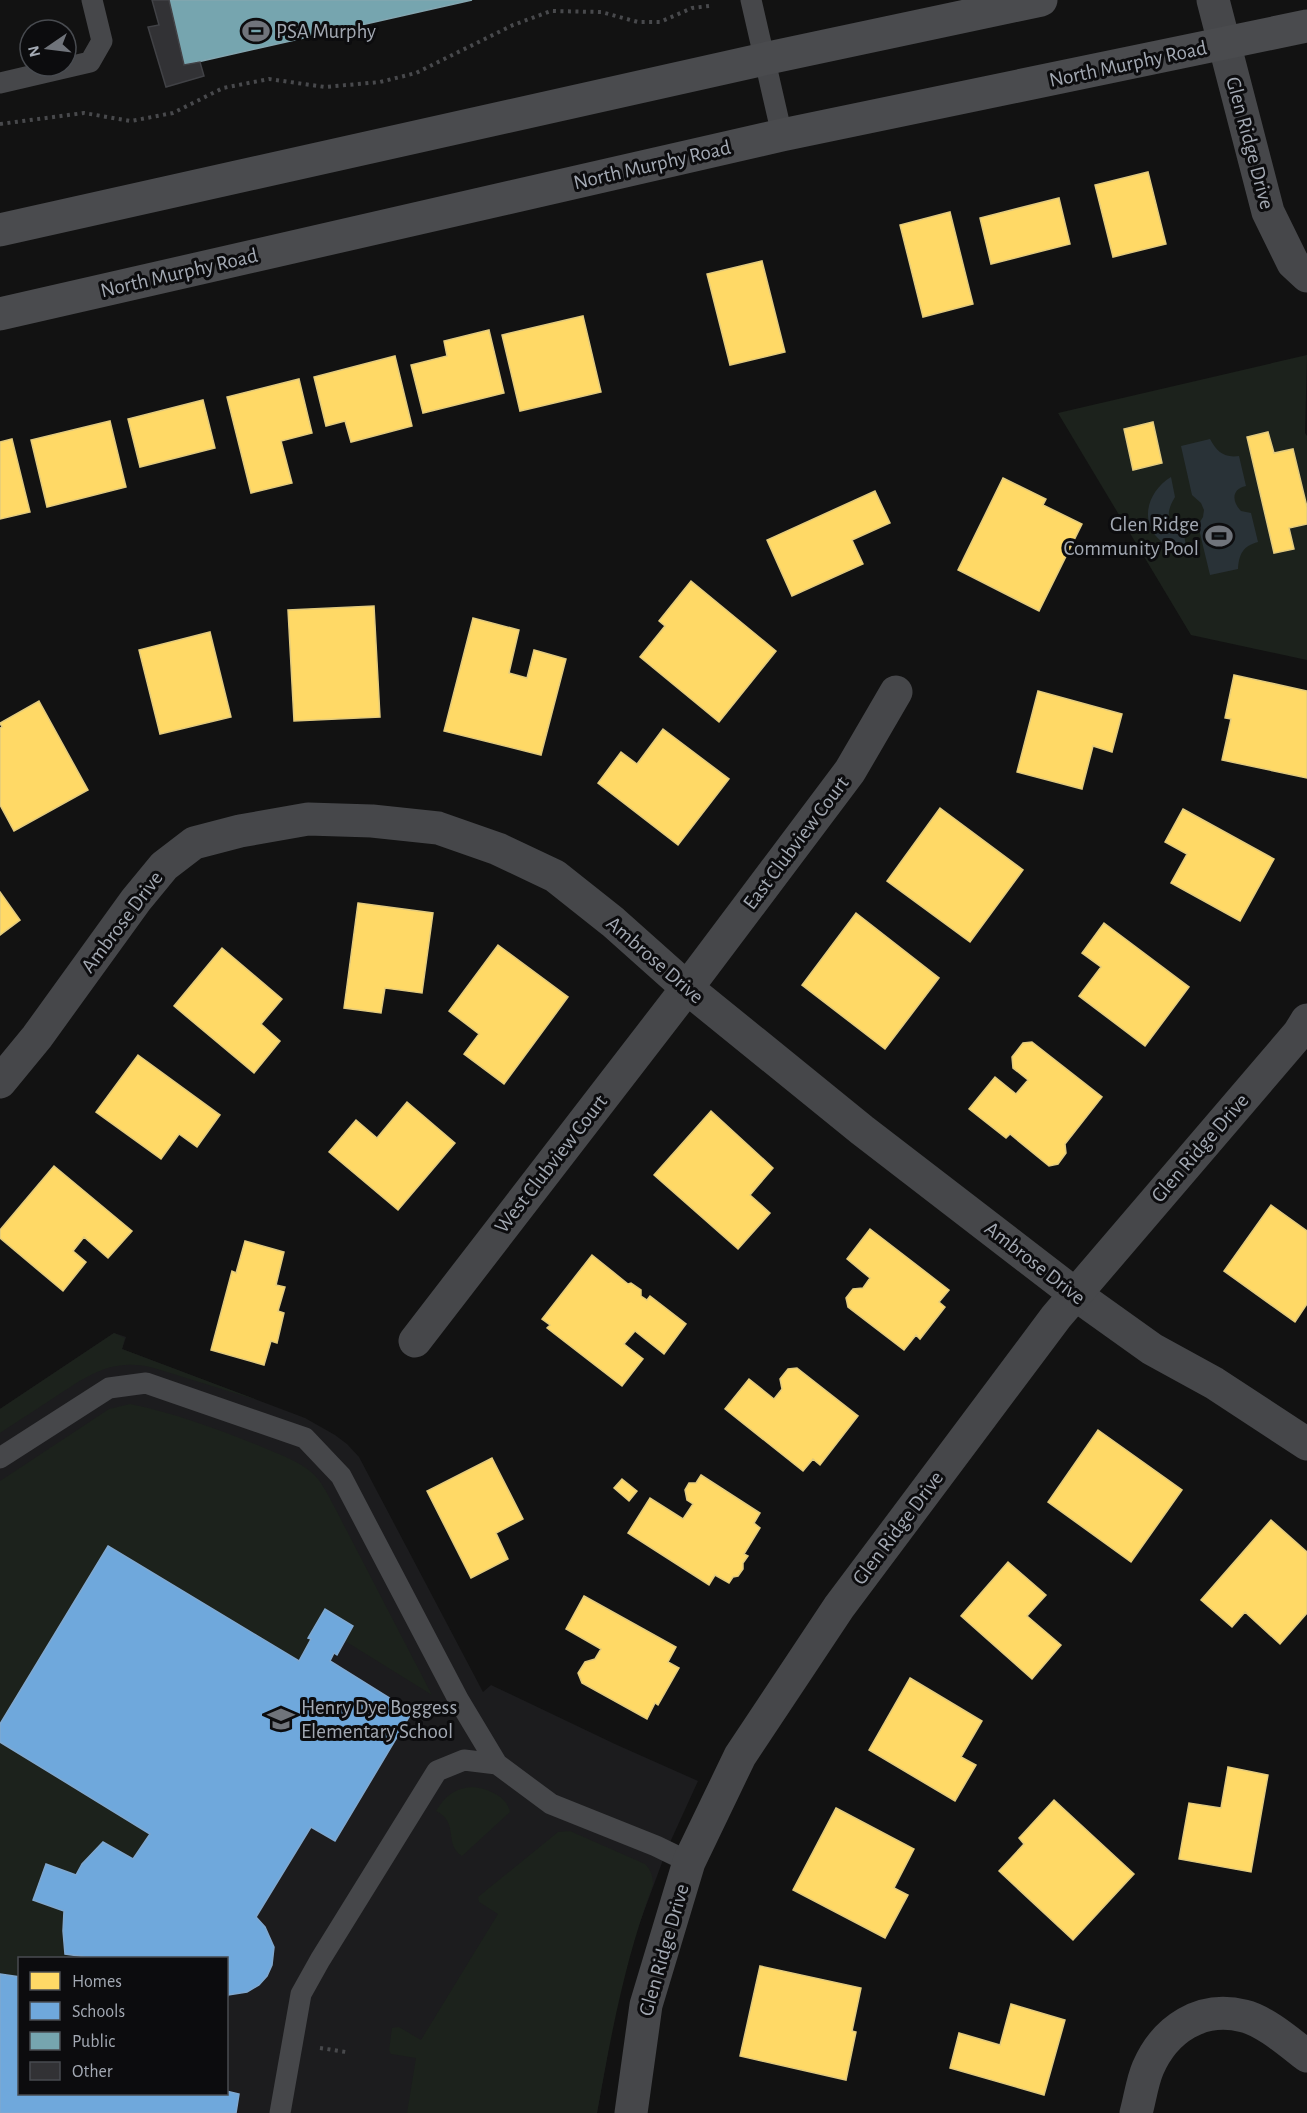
<svg xmlns="http://www.w3.org/2000/svg" width="1307" height="2113" font-family="'Alegreya Sans',sans-serif">
<style>
.built{fill:#1c1c1e;fill-rule:evenodd}
.green{fill:#1c221c}
.water{fill:#293237}
.homes{fill:#ffd966;stroke:#e3cb7d;stroke-width:1.5}
.schools{fill:#6fa8dc;stroke:#7fa8d0;stroke-width:1.5}
.public{fill:#76a5af;stroke:#84a6b0;stroke-width:1.5}
.building{fill:#323235;stroke:#414246;stroke-width:1.5}
.lines{fill:none;stroke-linecap:round;stroke-linejoin:round}
.path{stroke:#48494c;stroke-width:4;stroke-dasharray:3 4.5;stroke-linecap:butt}
.service{stroke:#46474a;stroke-width:21}
.minor{stroke:#46474a;stroke-width:33}
.tertiary{stroke:#46474a;stroke-width:33}
.secondary{stroke:#4a4b4e;stroke-width:33}
.labels{text-anchor:middle;dominant-baseline:central;stroke-width:6;stroke-linejoin:round;paint-order:stroke}
.poi-label{font-size:21px;fill:#a3a9b3;stroke:#0c0c0e;text-anchor:start}
.street-label{font-size:21px;fill:#a3a9b3;stroke:#0c0c0e}
</style>
<rect width="100%" height="100%" fill="#121212"/>
<!-- built -->
<path class="built" d="M114,1333l12,4 -4,12 183,69 30,17 12,9 12,13 124,235 8,-7 126,60 81,36 -31,68 -31,84 -19,69 -20,111h-597v-704zM20,1958h206v136h-206z"/>
<!-- green -->
<path class="green" d="M1307,355l-2,78 2,3v224l-116,-25 -133,-222z
M114,1333l11,5 -3,11 135,51 -103,-32c-41,-11 -66,7 -99,29 -18,12 -37,24 -55,36v-24z
M130,1404c45,9 90,26 132,43 16,7 35,13 49,25 11,9 16,22 23,34l98,189 -87,-54 8,-15 -28,-17 -17,28 3,2 -12,22 -191,-115 -108,178v-243l109,-72z
M0,1742l150,92 -17,25 -30,-17 -21,22 -6,11 -31,-11 -12,36 31,11 -1,30 2,13 29,4h-74l-1,19 -19,-3z
M472,1787c15,1 35,9 38,25l-48,44c-19,-12 -2,-33 -26,-45 9,-15 19,-23 36,-24z
M570,1831l75,33c6,6 8,12 8,21 -28,74 -42,150 -56,228h-190l9,-55 -25,-4 -2,-4 3,-22 7,-1 22,13 77,-126 -19,-12 -1,-5 80,-65z"/>
<!-- water -->
<path class="water" d="M1210,439c7,13 14,19 29,17l7,30c-15,3 -14,16 -5,25l10,2 7,29c-15,4 -19,12 -20,27l-28,6 -12,-50 5,-8 1,-7 -3,-7 -9,-8 -11,-49z
M1171,477l4,20c-9,15 -10,26 8,33l4,21c-9,-2 -19,-4 -26,-10 -23,-20 -13,-50 10,-64z"/>
<!-- homes -->
<path class="homes" d="M1148,172l18,72 -53,13 -18,-72z
M1059,198l11,46 -79,20 -11,-46z
M950,212l23,92 -50,13 -23,-92z
M762,261l23,91 -55,13 -23,-91z
M583,316l18,76 -81,19 -18,-76z
M489,330l15,63 -81,20 -12,-48 36,-9 -3,-15z
M395,356l17,70 -61,16 -6,-21 -19,5 -12,-49z
M299,379l13,54 -31,8 11,42 -41,10 -24,-96z
M203,400l12,48 -75,19 -12,-48z
M110,421l16,66 -79,20 -16,-67z
M1153,422l9,41 -29,7 -9,-41z
M1268,432l6,21 19,-4 14,58v17l-18,4 5,21 -20,4 -27,-116z
M12,439l18,73 -30,7v-77z
M1003,478l43,21 -3,6 39,19 -43,87 -81,-41z
M875,491l15,32 -38,17 11,24 -71,32 -25,-56z
M691,581l85,70 -57,71 -79,-65 25,-31 -6,-5z
M374,606l6,111 -86,4 -6,-111z
M473,618l46,12 -10,43 18,5 7,-28 32,9 -25,96 -97,-24z
M210,632l21,85 -71,17 -21,-84z
M1234,675l73,16v87l-85,-18 9,-41 -6,-1z
M1038,691l84,23 -10,38 -19,-6 -11,43 -65,-17z
M39,701l49,89 -74,41 -14,-26v-77l2,-1 -2,-4z
M663,729l66,50 -51,66 -80,-62 23,-31 16,12z
M940,808l83,62 -53,72 -83,-61z
M1183,809l91,50 -34,62 -69,-38 16,-29 -22,-12z
M0,892l20,28 -20,15z
M358,903l75,10 -11,80 -37,-5 -4,25 -37,-5z
M856,913l83,65 -54,71 -83,-64z
M1104,923l85,64 -44,59 -66,-50 22,-29 -19,-14z
M498,945l70,52 -64,87 -40,-30 15,-20 -30,-23z
M222,948l60,51 -21,25 19,17 -26,32 -80,-67z
M1032,1042l70,55 -37,47 1,9 -8,11 -9,2 -39,-32 -4,4 -37,-29 26,-32 21,17 12,-14 -15,-12 -1,-11 11,-14z
M138,1055l82,60 -23,32 -18,-13 -18,25 -65,-47z
M407,1102l48,41 -57,67 -69,-58 27,-32 21,18z
M711,1111l62,57 -23,27 20,18 -32,36 -84,-74z
M54,1166l78,65 -24,27 -24,-21 -11,14 13,11 -23,29 -63,-53v-8z
M1271,1205l36,26v73l-12,18 -71,-51z
M870,1229l79,61 -10,12 6,5 -25,32 -4,-4 -12,15 -56,-43 -2,-9 7,-9 10,-1 7,-10 -23,-19z
M245,1241l39,11 -8,33 9,2 -7,24 6,2 -7,30 -6,-2 -7,24 -53,-15 21,-79 4,2z
M592,1255l36,29 3,-1 10,7v6l6,4 3,-4 36,28 -22,30 -29,-23 -11,13 19,15 -21,27 -75,-58 3,-3 -8,-6z
M797,1368l61,48 -38,49 -7,-6 -10,12 -78,-62 24,-30 25,20 8,-10 -2,-10 8,-10z
M1098,1430l84,60 -51,72 -83,-60z
M492,1458l31,61 -27,14 12,26 -37,19 -44,-87z
M701,1475l59,38 -6,10 6,5 -16,26 4,2 -5,7v6l-5,7 -5,1 -4,6 -14,-8 -6,10 -81,-52 22,-35 33,21 10,-15 -6,-4 -2,-10 4,-7h7z
M622,1479l15,12 -8,10 -15,-13z
M1271,1520l36,32v61l-27,31 -35,-32 -13,15 -31,-27z
M1008,1562l38,33 -19,21 34,29 -29,34 -71,-63z
M584,1596l92,51 -8,15 11,6 -21,37 -3,-2 -8,16 -65,-36 -4,-10 7,-11 10,-3 6,-10 -35,-20z
M910,1678l72,43 -21,36 15,8 -21,36 -86,-51z
M1228,1767l40,8 -17,97 -72,-13 10,-56 32,5z
M1054,1800l80,74 -61,66 -74,-69 25,-27 -5,-6z
M836,1808l78,41 -20,39 14,7 -23,43 -92,-48z
M760,1966l101,22 -9,43 4,1 -10,48 -106,-24z
M1011,2004l54,16 -21,75 -94,-27 9,-35 41,12z"/>
<!-- schools -->
<path class="schools" d="M108,1546l191,115 12,-22 -3,-1 17,-29 28,17 -16,29 -3,-2 -4,8 82,51 -77,129 -24,-14 -55,90 9,10 9,20 -2,18 -5,11 -8,9 -12,7 -19,3 -2,7v-44h-132l-29,-4 -2,-23 1,-20 -31,-11 13,-36 30,11 6,-11 21,-22 30,17 17,-25 -150,-92v-18z
M0,1974l20,3v117h206v-3l13,3 -3,19h-236z"/>
<!-- public -->
<path class="public" d="M169,0h303l-288,65z"/>
<!-- building -->
<path class="building" d="M152,0h17l15,65 16,-3 4,14 -38,11 -18,-60 11,-2z"/>
<g class="lines">
<!-- path -->
<path class="path" d="M0,124l84,-11 47,8 42,-8 50,-25 46,-9 56,8 55,-5 36,-9 97,-48 38,-14 50,1 37,10h22l32,-14 17,-2
M320,2048l26,4"/>
<!-- service -->
<path class="service" d="M751,0l31,135
M0,83l90,-21 12,-21 -10,-41
M0,1458l109,-70 37,-5 159,55 36,38 117,223 39,65
M280,2113l21,-119 19,-34 117,-189 27,-11 33,4 54,40 105,42 33,16"/>
<!-- minor -->
<path class="minor" d="M0,1082l37,-45 99,-137 28,-34 30,-23 46,-12 68,-12 64,2 66,7 60,21 57,27 58,46 74,66 175,142 213,164 77,55 62,34 93,61
M415,1341l272,-353 163,-217 46,-79
M1136,2113c4,-14 6,-31 12,-45 17,-39 53,-63 96,-52 21,5 46,27 63,40"/>
<!-- tertiary -->
<path class="tertiary" d="M1213,0l55,212 25,51 14,13
M631,2113l15,-108 43,-143 51,-106 99,-149 217,-290 243,-284 8,-13"/>
<!-- secondary -->
<path class="secondary" d="M0,230l764,-171 277,-59
M0,314l782,-179 525,-109"/>
</g>
<!-- icons -->
<defs>
<symbol id="stadium-bare" viewBox="-9 -9 18 18"><path d="M0-5a6.5 5 0 1 0 0 10a6.5 5 0 1 0 0-10ZM-3.5-1.8h7v3.6h-7Z" fill="#70747b" stroke="#0c0c0e" stroke-width="2.5" paint-order="stroke"/></symbol>
<symbol id="school-bare" viewBox="-9 -9 18 18"><path d="M0-5L7-2L0 1L-7-2ZM-4 1L0 2.5L4 1V4Q0 6-4 4Z" fill="#70747b" stroke="#0c0c0e" stroke-width="2.5" paint-order="stroke"/></symbol>
</defs>
<g fill-rule="evenodd">
<use href="#stadium-bare" x="237" y="12" width="38" height="38"/>
<use href="#stadium-bare" x="1200" y="517" width="38" height="38"/>
<use href="#school-bare" x="262" y="1700" width="38" height="38"/>
</g>
<g class="labels">
<!-- poi labels -->
<g class="poi-label">
<text x="276" y="31">PSA Murphy</text>
<text x="1199" y="524" text-anchor="end">Glen Ridge<tspan x="1199" dy="24">Community Pool</tspan></text>
<text x="301" y="1707">Henry Dye Boggess<tspan x="301" dy="24">Elementary School</tspan></text>
</g>
<!-- street labels -->
<g class="street-label">
<text transform="translate(1128 64) rotate(-12)">North Murphy Road</text>
<text transform="translate(1250 143) rotate(75)">Glen Ridge Drive</text>
<text transform="translate(652 165) rotate(-13)">North Murphy Road</text>
<text transform="translate(179 273) rotate(-13)">North Murphy Road</text>
<text transform="translate(796 843) rotate(-53)">East Clubview Court</text>
<text transform="translate(122 922) rotate(-53)">Ambrose Drive</text>
<text transform="translate(655 960) rotate(41)">Ambrose Drive</text>
<text transform="translate(1200 1148) rotate(-49)">Glen Ridge Drive</text>
<text transform="translate(551 1164) rotate(-52)">West Clubview Court</text>
<text transform="translate(1035 1263) rotate(38)">Ambrose Drive</text>
<text transform="translate(898 1528) rotate(-53)">Glen Ridge Drive</text>
<text transform="translate(664 1950) rotate(-74)">Glen Ridge Drive</text>
</g>
</g>
<!-- legend -->
<rect x="18" y="1957" width="210" height="138" fill="#0c0c0e" stroke="#484b50" stroke-width="1.5"/>
<rect x="30" y="1972" width="30" height="18" fill="#ffd966" stroke="#484b50" stroke-width="1.5"/>
<text x="72" y="1987" font-size="18" fill="#a3a9b3">Homes</text>
<rect x="30" y="2002" width="30" height="18" fill="#6fa8dc" stroke="#484b50" stroke-width="1.5"/>
<text x="72" y="2017" font-size="18" fill="#a3a9b3">Schools</text>
<rect x="30" y="2032" width="30" height="18" fill="#76a5af" stroke="#484b50" stroke-width="1.5"/>
<text x="72" y="2047" font-size="18" fill="#a3a9b3">Public</text>
<rect x="30" y="2062" width="30" height="18" fill="#323235" stroke="#484b50" stroke-width="1.5"/>
<text x="72" y="2077" font-size="18" fill="#a3a9b3">Other</text>
<!-- north arrow -->
<g transform="translate(48 48) rotate(256)"><circle r="28" fill="#0c0c0e" stroke="#484b50" stroke-width="1.5"/>
<path d="M0-4.5L10 22L0 15L-10 22Z" fill="#70747b"/>
<text y="-9" font-size="16" font-weight="bold" text-anchor="middle" fill="#a3a9b3">N</text>
</g>
</svg>
